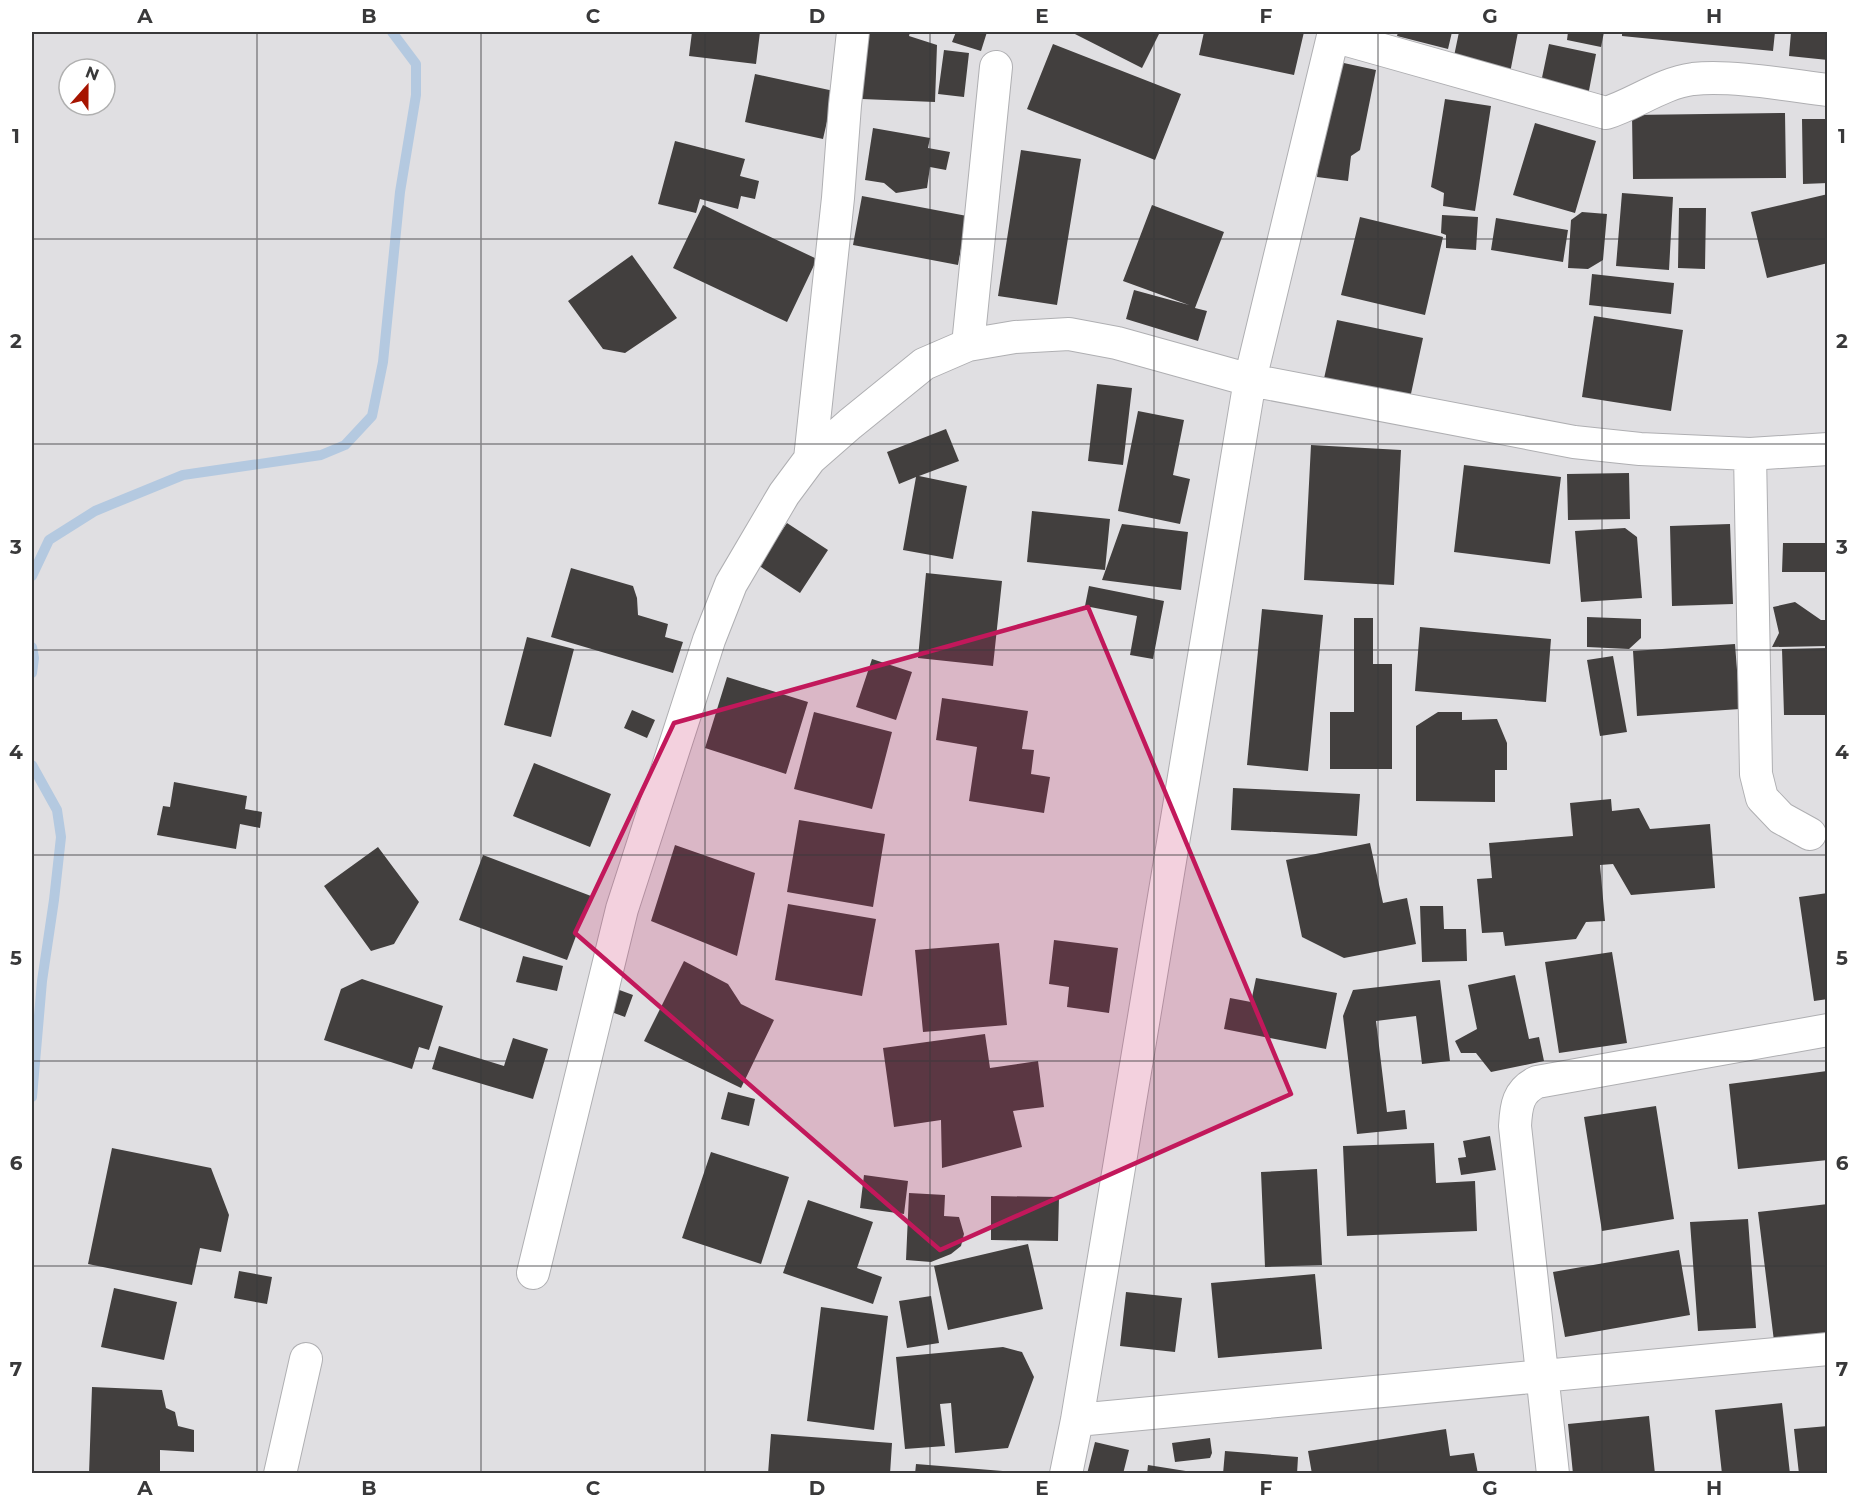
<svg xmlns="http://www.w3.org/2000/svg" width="1859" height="1505" font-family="Montserrat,sans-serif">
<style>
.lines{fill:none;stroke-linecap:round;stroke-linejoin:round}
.stream{stroke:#b4c9e0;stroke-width:10}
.building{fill:#423f3e}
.street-casing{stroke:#afafb2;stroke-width:34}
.street{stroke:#fff;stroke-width:32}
.marked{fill:#c2185b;fill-opacity:0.2;stroke:#c2185b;stroke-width:4.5;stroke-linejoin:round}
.grid{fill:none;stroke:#39393a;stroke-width:1.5;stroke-opacity:0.55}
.neatline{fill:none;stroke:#39393a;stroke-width:2}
.grid-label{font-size:20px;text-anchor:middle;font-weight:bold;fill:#39393a}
</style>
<rect width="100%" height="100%" fill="#e0dfe2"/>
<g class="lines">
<!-- stream -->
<path class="stream" d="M32,576l17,-36 46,-29 88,-36 138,-20 24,-10 27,-29 11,-54 17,-170 16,-97v-31l-24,-32
M32,647l2,11 -2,15
M32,765l25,45 4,27 -7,63 -12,81 -10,116"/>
</g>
<!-- building -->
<path class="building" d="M692,32h68l-4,32 -67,-8z
M865,32h45l-1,4 28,9 -2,57 -73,-3z
M956,32h31l-6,19 -29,-9z
M1071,32h89l-18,36z
M1204,32h100l-10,43 -95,-20z
M1398,32h54l-4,17 -51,-13z
M1459,32h59l-8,41 -57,-12z
M1568,32h36l-3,15 -34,-7z
M1622,32h153l-2,19 -151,-15z
M1791,32h37v28l-39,-4z
M1053,44l128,50 -26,66 -128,-51z
M1549,44l47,10 -9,47 -48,-9z
M944,50l25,3 -5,44 -26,-3z
M1330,60l46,10 -16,80 -9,6 -3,25 -31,-4z
M755,74l79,17 -11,48 -78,-17z
M1445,99l46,7 -16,105 -32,-5 1,-13 -13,-6z
M1785,113l1,65 -153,1 -1,-64z
M1802,119h26v64l-25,1z
M1535,123l61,18 -21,72 -62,-18z
M873,128l57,10 -2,10 22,4 -4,18 -16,-3 -3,21 -31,5 -12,-10 -19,-3z
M675,141l70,18 -5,17 19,5 -4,18 -14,-3 -3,13 -38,-10 -4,14 -38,-9z
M1021,150l60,9 -24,146 -59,-9z
M1622,193l51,4 -4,73 -53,-4z
M1828,194v69l-61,15 -16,-66z
M862,196l105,20 -9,49 -105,-20z
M703,205l114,54 -30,63 -114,-54z
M1152,205l72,27 -29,76 12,3 -9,30 -72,-22 8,-29 55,15 -66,-24z
M1679,208h27l-1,61 -27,-1z
M1582,212l25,2 -4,46 -15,9 -20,-1 3,-48z
M1442,215l36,2 -2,33 -30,-2v-13l-5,-2z
M1360,217l83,20 -18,78 -84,-20z
M1496,218l72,12 -5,32 -72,-12z
M632,255l45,63 -52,35 -22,-4 -35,-48z
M1592,274l82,9 -3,31 -82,-9z
M1594,316l89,14 -12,81 -89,-14z
M1337,320l86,18 -14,65 -86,-20z
M1097,384l35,4 -9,77 -35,-4z
M1138,411l46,9 -11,55 17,4 -10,45 -62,-13z
M946,429l13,32 -40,15 48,10 -14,73 -50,-9 13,-73 -17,7 -12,-32z
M1311,445l90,5 -7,135 -90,-5z
M1464,465l97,12 -11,87 -96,-12z
M1629,473l1,46 -62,1 -1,-46z
M1032,511l78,8 -5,51 -78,-8z
M787,523l41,27 -28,43 -42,-28z
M1122,524l66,8 -7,58 -79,-10z
M1730,524l3,80 -61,2 -2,-80z
M1625,528l12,9 5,61 -61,4 -6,-71z
M1783,543h45v29h-46z
M571,568l62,18 4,12 1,17 30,9 -3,13 18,5 -10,31 -122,-36z
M926,573l76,8 -9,85 -75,-8z
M1089,586l75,15 -11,58 -23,-4 7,-39 -52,-10z
M1795,602l26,18h7v26l-56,1 7,-14 -6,-26z
M1262,609l61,6 -15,156 -61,-6z
M1587,617l54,2v19l-12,11 -42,-2z
M1354,618h19v46h19v105h-62v-57h24z
M1420,627l131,12 -5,63 -131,-11z
M527,637l47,12 -23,88 -47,-12z
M1735,644l5,65 -103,7 -4,-65z
M1828,648v67h-44l-2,-66z
M1613,656l14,76 -27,4 -13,-76z
M872,659l40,13 -16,48 -40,-13z
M727,677l81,25 -22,72 -81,-26z
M942,698l86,13 -6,38 12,1 -3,24 19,3 -6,36 -75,-12 8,-54 -41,-7z
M632,710l23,10 -8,18 -23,-10z
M814,712l78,20 -20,77 -78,-20z
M1438,712h24v8l35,-1 10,24v27h-12v32l-79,-1v-75z
M534,763l77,31 -21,53 -77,-31z
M174,782l73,14 -2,13 17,3 -2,16 -20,-4 -4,25 -79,-14 6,-29 7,1z
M1233,788l127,6 -3,42 -126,-6z
M1611,799l1,12 27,-3 11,21 60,-5 5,64 -84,7 -18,-31 -13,1 5,56 -19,1 -10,17 -71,7 -2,-14 -21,1 -5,-54 15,-1 -3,-35 84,-7 -3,-33z
M799,820l86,14 -12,73 -86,-15z
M1370,843l13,60 24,-5 9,46 -72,14 -42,-21 -16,-77z
M675,845l80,28 -18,83 -86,-35z
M378,847l41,55 -25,42 -23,7 -47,-65z
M483,855l108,41 -24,64 -108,-40z
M1828,893v106l-14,2 -15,-104z
M788,904l88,15 -14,77 -87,-16z
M1420,906h23l1,23h22l1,32 -45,1z
M1054,940l64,8 -9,65 -42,-6 2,-20 -20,-3z
M999,943l8,82 -84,7 -8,-82z
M1612,952l15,91 -68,10 -14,-91z
M523,956l40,10 -6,25 -41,-9z
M684,961l44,23 13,20 33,16 -33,68 -97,-47z
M1515,975l14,64 10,-2 5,24 -53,11 -15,-19h-15l-6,-12 22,-12 -9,-44z
M1256,978l81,15 -11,56 -102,-20 6,-31 21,4z
M362,979l81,27 -14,44 -10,-3 -7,22 -88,-29 17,-51z
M1440,980l10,81 -28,3 -6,-48 -40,5 11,91 18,-2 2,19 -50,5 -14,-118 10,-26z
M614,988l19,7 -8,22 -19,-7z
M985,1034l5,34 48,-7 6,46 -31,4 9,36 -80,21 -1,-48 -47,7 -11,-79z
M513,1038l35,11 -15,50 -101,-30 7,-23 65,20z
M1827,1071l1,89 -90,9 -9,-85z
M728,1092l27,7 -6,27 -28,-7z
M1656,1106l18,113 -72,12 -18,-114z
M1490,1136l6,34 -35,5 -3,-17 8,-1 -3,-16z
M1434,1143l2,40 39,-2 2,50 -130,5 -4,-90z
M112,1148l99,20 18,47 -8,37 -21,-4 -8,37 -104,-21z
M711,1152l78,25 -28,87 -79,-26z
M1317,1169l5,96 -57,2 -4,-95z
M864,1175l44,6 -4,33 -44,-6z
M909,1193l36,2 -1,21 15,1 5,17 -3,12 -10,8 -20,8 -25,-2z
M991,1196l68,1 -1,44 -67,-1z
M808,1200l65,22 -16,46 25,9 -9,27 -90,-31z
M1828,1204v130l-54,7 -16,-129z
M1748,1219l8,109 -58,3 -8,-109z
M1028,1244l15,65 -95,21 -14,-64z
M1679,1250l11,65 -125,22 -12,-65z
M239,1271l33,6 -5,27 -33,-6z
M1315,1274l7,75 -104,9 -7,-75z
M114,1288l63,14 -13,58 -63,-13z
M1126,1292l56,6 -7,54 -55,-6z
M931,1296l8,47 -32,5 -8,-47z
M821,1307l67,9 -14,114 -67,-9z
M1003,1347l19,5 12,25 -26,71 -53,5 -4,-50 -11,1 5,42 -40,3 -9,-92z
M92,1387l70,3 4,18 9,4 3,14 16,4v22l-34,-2v24h-71z
M1782,1403l8,71h-68l-7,-64z
M1649,1416l6,58h-82l-5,-50z
M1828,1426v48h-29l-5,-45z
M1446,1429l4,27 24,-3 4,21h-166l-4,-23z
M771,1434l121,9 -2,31h-122z
M1210,1438l2,15 -2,5 -35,4 -3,-19z
M1095,1442l34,8 -6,24h-36z
M1225,1451l73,6 -1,17h-74z
M916,1464l99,8v2h-100z
M1148,1465l44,7 -1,2h-44z"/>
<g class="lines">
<defs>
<path id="street" d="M1333,36l273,77c29,-9 56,-30 87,-34 40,-4 94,6 135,11
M968,345l28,-278
M1750,454l6,320 6,24 19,20 29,16
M810,459l28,-261 7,-93 8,-73
M533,1273l89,-364 87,-269 22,-56 53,-90 26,-35 40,-35 74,-60 44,-19 47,-8 54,-3 48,9 133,37 324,62 66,7 110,5 78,-5
M1077,1420l751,-71
M280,1474l26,-115
M1066,1474l11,-54 173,-1040 84,-348
M1553,1474l-38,-348c1,-20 3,-35 22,-44l291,-52"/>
</defs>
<!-- street casing -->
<use href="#street" class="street-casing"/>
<!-- street -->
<use href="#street" class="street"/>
</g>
<!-- marked area -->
<path class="marked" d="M1088,607l203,487 -351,156 -365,-317 99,-210z"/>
<!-- grid -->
<path class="grid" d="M257,32v1442M481,32v1442M705,32v1442M930,32v1442M1154,32v1442M1378,32v1442M1602,32v1442M32,239h1796M32,444h1796M32,650h1796M32,855h1796M32,1061h1796M32,1266h1796"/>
<!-- border -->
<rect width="1859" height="1505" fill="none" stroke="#ffffff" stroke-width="66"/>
<!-- north arrow -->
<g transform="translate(87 87) rotate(21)"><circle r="28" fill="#ffffff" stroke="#b0b0b0" stroke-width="1.5"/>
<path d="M0-4.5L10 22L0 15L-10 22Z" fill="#a61400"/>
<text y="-9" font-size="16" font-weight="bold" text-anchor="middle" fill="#39393a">N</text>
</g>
<rect x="33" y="33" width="1793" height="1439" class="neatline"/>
<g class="grid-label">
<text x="145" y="23">A</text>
<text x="369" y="23">B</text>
<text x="593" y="23">C</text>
<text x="817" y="23">D</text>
<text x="1042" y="23">E</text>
<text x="1266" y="23">F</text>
<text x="1490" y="23">G</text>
<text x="1714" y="23">H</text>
<text x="16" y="143">1</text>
<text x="1842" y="143">1</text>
<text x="16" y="348">2</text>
<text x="1842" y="348">2</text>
<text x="16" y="554">3</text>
<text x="1842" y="554">3</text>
<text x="16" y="759">4</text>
<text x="1842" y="759">4</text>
<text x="16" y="965">5</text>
<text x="1842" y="965">5</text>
<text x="16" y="1170">6</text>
<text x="1842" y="1170">6</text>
<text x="16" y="1376">7</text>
<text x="1842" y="1376">7</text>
<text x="145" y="1495">A</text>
<text x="369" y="1495">B</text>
<text x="593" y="1495">C</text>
<text x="817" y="1495">D</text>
<text x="1042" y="1495">E</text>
<text x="1266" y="1495">F</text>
<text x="1490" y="1495">G</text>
<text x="1714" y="1495">H</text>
</g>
</svg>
